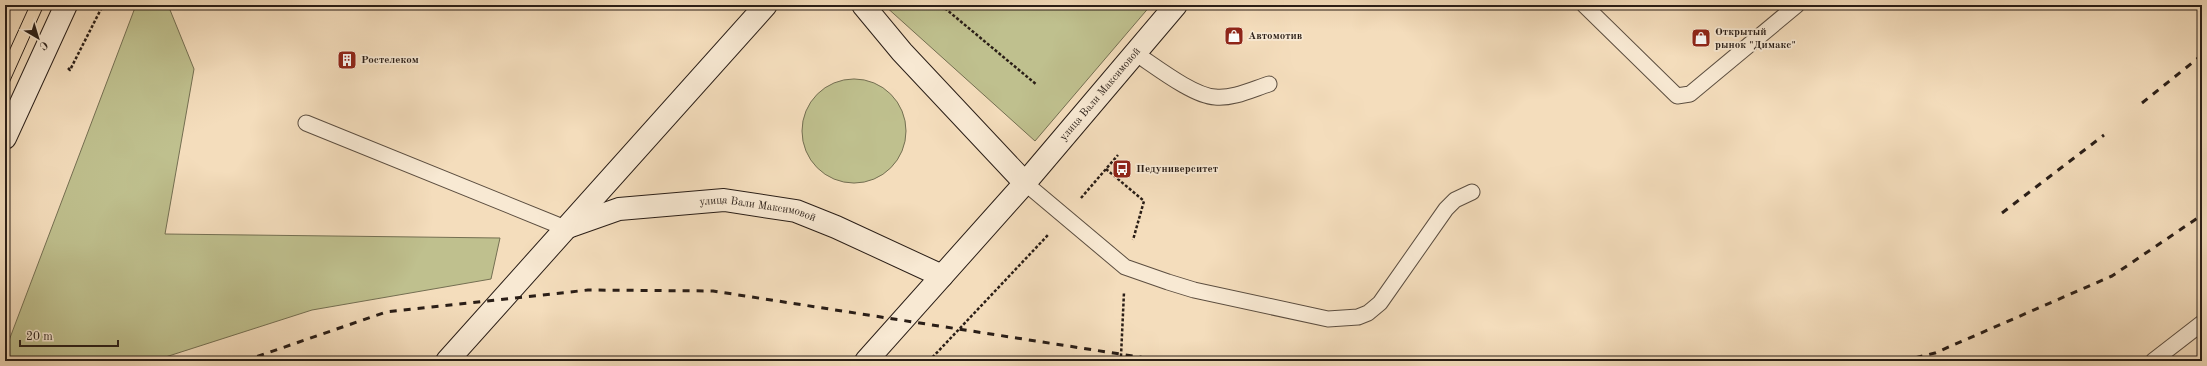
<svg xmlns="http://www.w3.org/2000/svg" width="2207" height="366" font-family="'Old Standard TT',serif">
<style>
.green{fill:#bfc08e;stroke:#746f52}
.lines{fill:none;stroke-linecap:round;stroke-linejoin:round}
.lane-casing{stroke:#5c4e40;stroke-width:17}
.secondary-casing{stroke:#2a1e17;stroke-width:24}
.path{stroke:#2a1e17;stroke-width:2.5;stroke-dasharray:3 2;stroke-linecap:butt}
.lane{stroke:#f8e9d3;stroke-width:15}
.secondary{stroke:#f8e9d3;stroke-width:22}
.tram{stroke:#2a1e17;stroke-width:1}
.rail{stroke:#2a1e17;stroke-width:3;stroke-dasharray:7 7;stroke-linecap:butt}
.labels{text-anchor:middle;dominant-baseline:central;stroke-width:3.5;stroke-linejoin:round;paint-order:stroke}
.poi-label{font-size:11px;font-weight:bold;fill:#2a1e17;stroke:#f8e9d3;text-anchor:start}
.street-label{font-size:11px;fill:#2a1e17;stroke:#f8e9d3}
</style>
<rect width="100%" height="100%" fill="#f4ddbc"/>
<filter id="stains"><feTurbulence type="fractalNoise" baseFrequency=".005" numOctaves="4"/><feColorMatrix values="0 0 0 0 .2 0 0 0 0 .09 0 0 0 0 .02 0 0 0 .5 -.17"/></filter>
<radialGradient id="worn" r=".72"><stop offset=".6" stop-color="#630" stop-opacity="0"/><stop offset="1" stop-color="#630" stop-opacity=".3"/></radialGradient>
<!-- green -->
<path class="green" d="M136,5h32l26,64 -29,165 335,4 -9,41 -179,31 -159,51h-148v-10z
M884,5h267l-116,136z
M802 131a52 52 0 1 1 104 0a52 52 0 1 1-104 0Z"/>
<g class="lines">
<defs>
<path id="lane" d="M1584,5l93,91 13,-2 107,-89
M1135,53c20,13 58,43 80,44 18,2 38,-8 54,-13
M306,123l259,105
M1025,183l100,84 43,15 26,8 134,29 30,-2 10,-4 12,-10 66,-94 9,-9 17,-8
M2153,361l49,-38"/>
<g id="secondary">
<path d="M863,5l39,47 123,131"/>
<path d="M5,138l61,-133"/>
<path id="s1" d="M568,227l51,-18 105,-9 72,11 40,16 106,49"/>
<path d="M447,361l319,-356"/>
<path id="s2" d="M866,361l159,-178 151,-178"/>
</g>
</defs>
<!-- lane casing -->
<use href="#lane" class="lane-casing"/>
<!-- secondary casing -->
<use href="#secondary" class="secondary-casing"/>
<!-- path -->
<path class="path" d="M941,5l96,80
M68,68l2,2 33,-65
M1106,169l38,32 -11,39
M1081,198l37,-43
M929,361l119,-126
M1123,361l-2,-5 3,-64"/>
<!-- lane -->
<use href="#lane" class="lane"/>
<!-- secondary -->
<use href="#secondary" class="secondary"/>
<!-- tram -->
<path class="tram" d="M5,60l25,-55
M5,92l39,-87"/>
<!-- rail -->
<path class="rail" d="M2142,103l60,-48
M2002,213l102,-78
M244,361l142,-49 202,-22 125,1 452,70
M1902,361l33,-8 177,-77 90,-61"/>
</g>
<!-- icons -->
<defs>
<symbol id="shop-square" viewBox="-11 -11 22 22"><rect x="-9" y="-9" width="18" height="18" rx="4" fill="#8f2418" stroke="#f8e9d3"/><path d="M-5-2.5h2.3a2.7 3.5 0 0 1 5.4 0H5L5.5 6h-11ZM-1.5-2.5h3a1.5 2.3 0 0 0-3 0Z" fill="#fff"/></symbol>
<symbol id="building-square" viewBox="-11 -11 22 22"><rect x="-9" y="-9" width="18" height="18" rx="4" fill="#8f2418" stroke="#f8e9d3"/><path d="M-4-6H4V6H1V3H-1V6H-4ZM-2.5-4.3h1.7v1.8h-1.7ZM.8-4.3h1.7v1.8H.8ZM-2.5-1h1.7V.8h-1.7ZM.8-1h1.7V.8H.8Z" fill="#fff"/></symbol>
<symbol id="bus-square" viewBox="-11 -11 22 22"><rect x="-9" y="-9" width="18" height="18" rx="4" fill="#8f2418" stroke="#f8e9d3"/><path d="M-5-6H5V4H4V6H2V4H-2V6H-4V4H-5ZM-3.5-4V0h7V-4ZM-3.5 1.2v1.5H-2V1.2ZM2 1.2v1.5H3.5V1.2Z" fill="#fff"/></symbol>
</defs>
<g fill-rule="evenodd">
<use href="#shop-square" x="1223" y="25" width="22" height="22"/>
<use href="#shop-square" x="1690" y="27" width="22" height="22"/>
<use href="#building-square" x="336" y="49" width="22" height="22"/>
<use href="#bus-square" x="1111" y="158" width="22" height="22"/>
</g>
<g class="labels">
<!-- poi labels -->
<g class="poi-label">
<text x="1715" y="32">Открытый<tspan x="1715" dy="13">рынок "Димакс"</tspan></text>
<text x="1248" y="36">Автомотив</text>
<text x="361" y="60">Ростелеком</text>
<text x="1136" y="169">Педуниверситет</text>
</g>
<!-- street labels -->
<g class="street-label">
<text stroke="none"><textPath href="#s2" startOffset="355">улица Вали Максимовой</textPath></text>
<text stroke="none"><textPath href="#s1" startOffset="194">улица Вали Максимовой</textPath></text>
</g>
</g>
<!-- margin -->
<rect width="2207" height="366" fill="none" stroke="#f4ddbc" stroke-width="20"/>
<rect x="6" y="6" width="2195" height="354" fill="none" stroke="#2a1e17" stroke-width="2"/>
<rect x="10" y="10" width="2187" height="346" fill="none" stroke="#2a1e17"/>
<!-- north arrow -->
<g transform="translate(38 38) rotate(142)" stroke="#f8e9d3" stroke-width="3" paint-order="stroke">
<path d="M0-3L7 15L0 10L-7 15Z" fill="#2a1e17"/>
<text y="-6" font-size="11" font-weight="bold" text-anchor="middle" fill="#2a1e17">С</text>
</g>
<!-- scale -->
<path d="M20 340v6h98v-6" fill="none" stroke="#2a1e17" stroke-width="2"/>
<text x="26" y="340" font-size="12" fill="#2a1e17" stroke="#f8e9d3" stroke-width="3" paint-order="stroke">20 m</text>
<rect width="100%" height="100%" filter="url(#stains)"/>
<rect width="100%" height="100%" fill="url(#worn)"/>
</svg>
